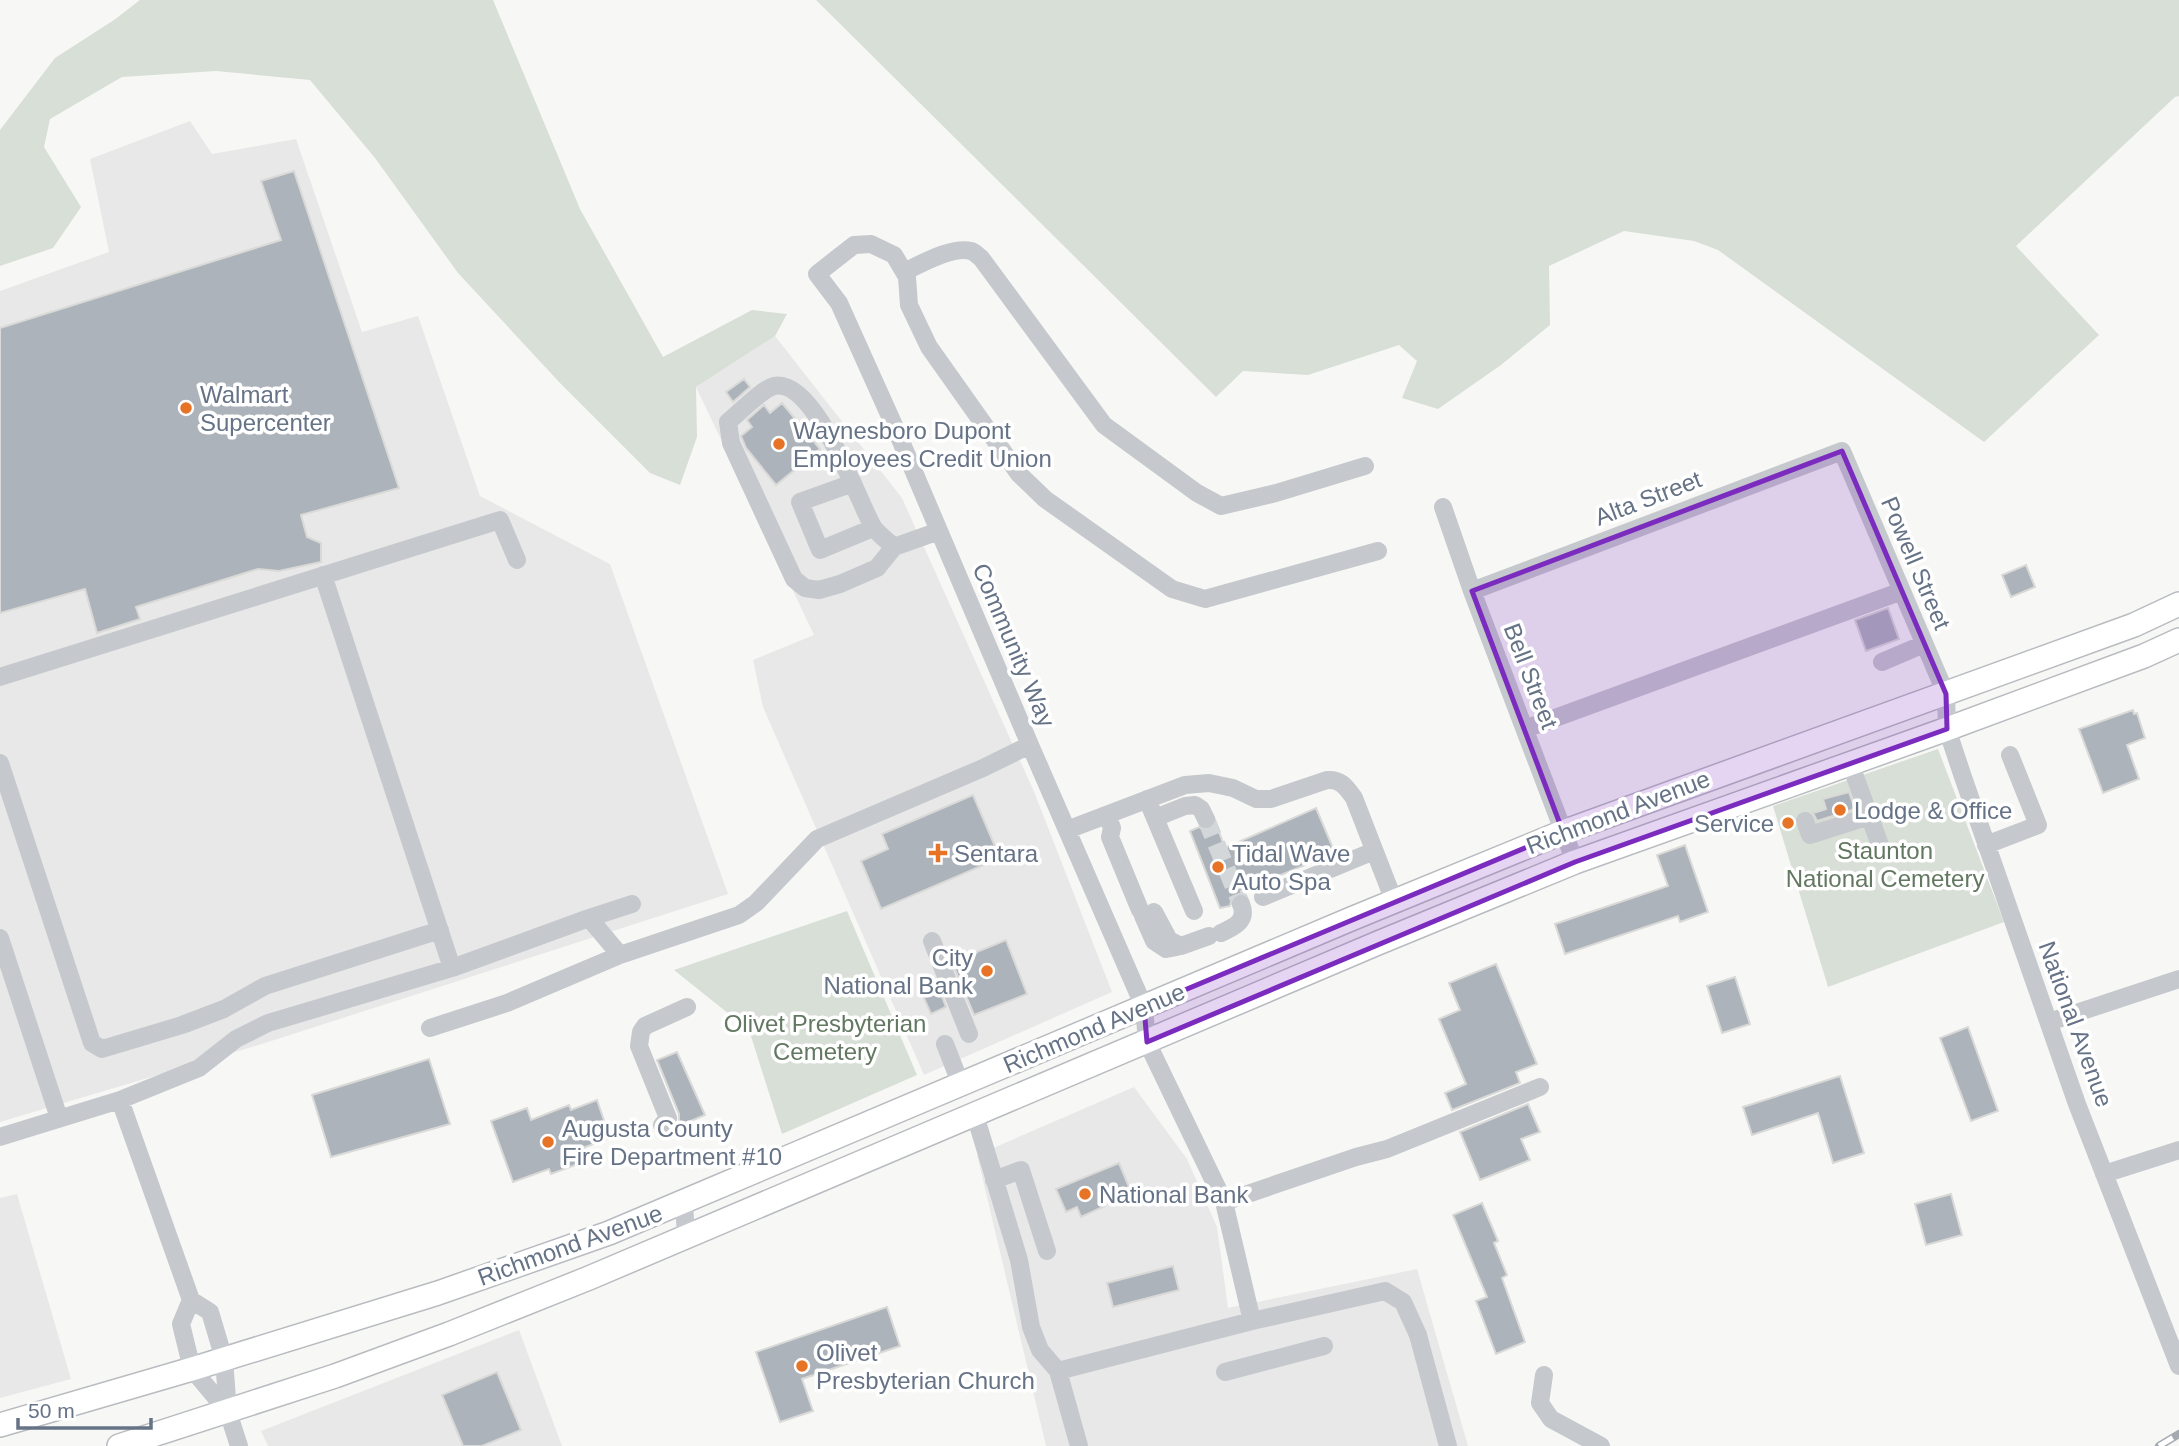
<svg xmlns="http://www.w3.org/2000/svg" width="2179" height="1446" font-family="Helvetica,sans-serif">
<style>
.built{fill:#e8e8e8}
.green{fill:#d8dfd6}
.building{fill:#adb3bb;stroke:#d9d9d7;stroke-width:2}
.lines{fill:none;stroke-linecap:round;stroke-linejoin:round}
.minor-tunnel{stroke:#d3d7d9;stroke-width:18;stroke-dasharray:18 9;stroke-linecap:butt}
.major-casing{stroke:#b8bbc0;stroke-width:26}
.minor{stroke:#c5c8cc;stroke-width:18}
.major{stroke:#fff;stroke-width:23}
.rail-casing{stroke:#a5aab1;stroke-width:8}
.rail{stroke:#fff;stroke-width:5;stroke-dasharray:16;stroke-linecap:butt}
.marked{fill:#7b2cbf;fill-opacity:0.2;stroke:#7b2cbf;stroke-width:5;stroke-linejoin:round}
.poi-dot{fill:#e67326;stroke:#fff;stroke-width:2.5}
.labels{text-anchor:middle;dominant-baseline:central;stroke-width:7;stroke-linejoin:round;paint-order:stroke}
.poi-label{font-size:24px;fill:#667386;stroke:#fff;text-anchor:start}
.street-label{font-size:24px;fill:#667386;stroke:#fff}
.park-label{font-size:24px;fill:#627861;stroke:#fff}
</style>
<rect width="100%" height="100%" fill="#f7f8f5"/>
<!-- built -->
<path class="built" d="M190,121l22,33 84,-15 66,193 56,-16 62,180 130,68 118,330 -463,149 -265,79v-831l109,-39 -19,-93z
M775,336l127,162 133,296 77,198 -188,83 -161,-368 -10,-47 61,-25 -118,-248z
M1134,1087l53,72 30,68 11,81 189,-39 51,177h-422l-69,-291z
M17,1194l54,185 -71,19v-200z
M519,1330l43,116h-294l-7,-15z"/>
<!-- green -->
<path class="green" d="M140,0h353l87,209 83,148 89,-47 35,4 -12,22 -79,51 1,50 -17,48 -30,-12 -90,-90 -102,-110 -83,-115 -65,-78 -94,-9 -94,6 -72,42 -6,28 37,60 -28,41 -53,18v-136l55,-72 59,-38z
M816,0h1363v96l-4,1 -159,149 83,89 -115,107 -266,-192 -24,-9 -70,-10 -75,35 1,59 -49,40 -63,44 -36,-11 15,-37 -18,-16 -91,30 -65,-4 -27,26z
M1938,749l66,173 -176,65 -55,-181z
M847,911l70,164 -135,59 -33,-104 -75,-60z"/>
<!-- building -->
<path class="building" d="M294,171l105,317 -98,27 6,22 14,6v19l-42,9 -21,-2 -122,38 4,12 -43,14 -12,-44 -85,24v-285l281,-88 -20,-59z
M744,379l6,8 -17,15 -7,-10z
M782,403l38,46 -44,36 -30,-37 -5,-12 11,-9 -5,-7 17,-15 6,8z
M2026,565l9,22 -24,10 -9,-22z
M1888,608l11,31 -33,12 -11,-31z
M2133,710l1,4 3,-1 8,25 -18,7 12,34 -36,14 -24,-64z
M1849,792l6,17 -38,12 -4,-8 13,-4 -3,-10z
M973,795l27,63 -119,51 -20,-48 27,-12 -6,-15z
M1316,808l19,45 -94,38 1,2 -10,4 -2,9 -10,2 -30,-77 9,-4 6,3 5,-1 6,-5 9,24z
M1685,845l23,67 -28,10 -2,-6 -113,38 -10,-30 113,-38 -11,-31z
M1006,940l21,54 -53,21 -22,-53z
M1496,964l41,100 -21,8 4,11 -68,27 -7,-17 21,-9 -27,-65 21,-9 -11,-27z
M1735,977l15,47 -28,9 -15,-47z
M939,989l7,18 -15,7 -8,-18z
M1968,1027l30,84 -27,10 -31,-83z
M677,1052l28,63 -26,11v-12l-22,-54z
M429,1059l21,65 -119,33 -19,-62z
M1840,1076l24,77 -31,10 -15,-50 -66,22 -9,-28z
M597,1100l13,38 -25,9 4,13 -38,14 -2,-5 -36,13 -22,-61 36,-13 4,12 38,-15 2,5z
M1528,1104l12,28 -19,7 9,21 -50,20 -20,-48z
M1119,1163l10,24 -27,11 3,8 -24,11 -4,-10 -11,5 -10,-23z
M1951,1194l11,41 -36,10 -11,-41z
M1482,1203l16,38 -4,2 13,32 -5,3 23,64 -29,12 -20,-53 11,-4 -34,-82z
M1173,1266l6,24 -66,17 -6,-24z
M887,1307l13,39 -98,33 11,32 -33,11 -24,-70z
M497,1372l24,58 -39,16h-19l-21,-51z"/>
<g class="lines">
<!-- minor-tunnel -->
<path class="minor-tunnel" d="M1206,819l35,85"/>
<defs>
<path id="major" d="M0,1425l192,-56 246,-76 171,-60 742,-314 212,-87 571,-207 45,-21
M119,1446l216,-70 114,-42 140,-56 789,-335 197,-81 372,-133 197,-73 35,-16"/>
</defs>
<!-- major casing -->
<use href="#major" class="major-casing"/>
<!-- minor -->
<path class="minor" d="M904,272c17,-8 48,-26 67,-21 4,1 7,5 10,7l123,167 93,68 24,13 55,-13 89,-27
M853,483l-53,19 20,48 53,-22
M1443,507l29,84 103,271
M894,547l-17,21 -37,16 -21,6 -14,-2 -11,-9 -63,-136 -3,-21c11,-9 34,-33 46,-36 40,-9 83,111 98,139 4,8 15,15 22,22l45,-16
M323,575l129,393
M1472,591l370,-140 104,243 1,35 16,48 114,327 102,262
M1882,662l42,-18
M0,677l500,-157 17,40
M1525,729l377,-138
M0,763l92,280 10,6 80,-24 42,-16 41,-23 175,-56
M1850,763l30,82
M1147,799l47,112
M1107,815l5,13 -2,9 30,73
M1155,818l30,-12 10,-1 6,4 5,10
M1805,821l5,14 60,-19
M1067,830l118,-45 24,-2 24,5 23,11h15l56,-19c14,-1 19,7 27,18l40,103
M1986,845l52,-20 -28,-70
M1263,897l111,-46
M1154,912l15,28 12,6 28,-10
M1143,916l11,25 12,8 11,-2
M589,918l31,37
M1221,933c13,-6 27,-12 20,-29
M0,938l59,180
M932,941l37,93
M2049,1022l130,-43
M430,1028l77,-25 113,-48 119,-40 17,-12 61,-64 166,-71 47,-23
M945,1044l16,41
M120,1100l71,200 19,12 14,47 4,53 11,34
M975,1115l44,145 12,67 9,23 18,21 21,75
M662,1125l6,-7 -29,-72 2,-14 4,-6 42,-19
M0,1137l120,-37 79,-32 37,-29 32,-16 184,-55 137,-50 43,-14
M2104,1174l75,-24
M994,1180l27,-10 26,81
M684,1202l2,35
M1224,1202l132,-45 31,-8 153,-62
M191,1300l-10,24 11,45 36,43
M1252,1321l-28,-119 -77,-160 -3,-35 -114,-262 -133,-313 -58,-129 -22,-29 37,-29 17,-1 23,11 13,22 2,28 20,42 90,127 26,25 127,90 33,10 173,-48
M1058,1371l194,-50 133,-30 18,11 15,33 30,111
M1225,1372l99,-26
M1544,1375l-4,28 11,16 50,27"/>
<!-- major -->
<use href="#major" class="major"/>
<defs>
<path id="rail" d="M2159,1446l20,-12"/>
</defs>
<!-- rail casing -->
<use href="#rail" class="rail-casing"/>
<!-- rail -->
<use href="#rail" class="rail"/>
</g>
<!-- marked area -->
<path class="marked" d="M1842,451l104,243 1,35 -372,133 -428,180 -3,-35 419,-175 -91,-241z"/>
<!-- markers -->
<g class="poi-dot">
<circle cx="186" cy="408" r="7"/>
<circle cx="779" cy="444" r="7"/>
<circle cx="1840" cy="810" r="7"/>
<circle cx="1788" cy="823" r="7"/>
<path d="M934.5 842.5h7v7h7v7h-7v7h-7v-7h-7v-7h7z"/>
<circle cx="1218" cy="867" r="7"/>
<circle cx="987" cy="971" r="7"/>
<circle cx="548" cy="1142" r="7"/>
<circle cx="1085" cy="1194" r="7"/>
<circle cx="802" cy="1366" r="7"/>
</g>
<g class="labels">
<!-- poi labels -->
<g class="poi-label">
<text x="200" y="394">Walmart<tspan x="200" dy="28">Supercenter</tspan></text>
<text x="793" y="430">Waynesboro Dupont<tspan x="793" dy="28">Employees Credit Union</tspan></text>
<text x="1854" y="810">Lodge &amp; Office</text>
<text x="1774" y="823" text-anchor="end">Service</text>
<text x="954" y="853">Sentara</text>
<text x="1232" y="853">Tidal Wave<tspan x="1232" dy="28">Auto Spa</tspan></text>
<text x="973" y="957" text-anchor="end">City<tspan x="973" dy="28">National Bank</tspan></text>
<text x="562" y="1128">Augusta County<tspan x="562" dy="28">Fire Department #10</tspan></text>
<text x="1099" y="1194">National Bank</text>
<text x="816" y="1352">Olivet<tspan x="816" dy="28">Presbyterian Church</tspan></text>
</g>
<!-- street labels -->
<g class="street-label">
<text transform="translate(1648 498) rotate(-21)">Alta Street</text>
<text transform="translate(1916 563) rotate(67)">Powell Street</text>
<text transform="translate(1014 645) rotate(67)">Community Way</text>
<text transform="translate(1531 676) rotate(69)">Bell Street</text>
<text transform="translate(1618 812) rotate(-21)">Richmond Avenue</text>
<text transform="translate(2076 1024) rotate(70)">National Avenue</text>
<text transform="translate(1094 1028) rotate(-23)">Richmond Avenue</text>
<text transform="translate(570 1245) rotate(-20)">Richmond Avenue</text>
</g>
<!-- park labels -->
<g class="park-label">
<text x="1885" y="850">Staunton<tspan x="1885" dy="28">National Cemetery</tspan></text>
<text x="825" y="1023">Olivet Presbyterian<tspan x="825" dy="28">Cemetery</tspan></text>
</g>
</g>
<!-- scale -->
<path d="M18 1418v10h133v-10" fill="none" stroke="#667386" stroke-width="3.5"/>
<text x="28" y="1418" font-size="21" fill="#667386" stroke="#ffffff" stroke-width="5" paint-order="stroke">50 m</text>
</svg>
